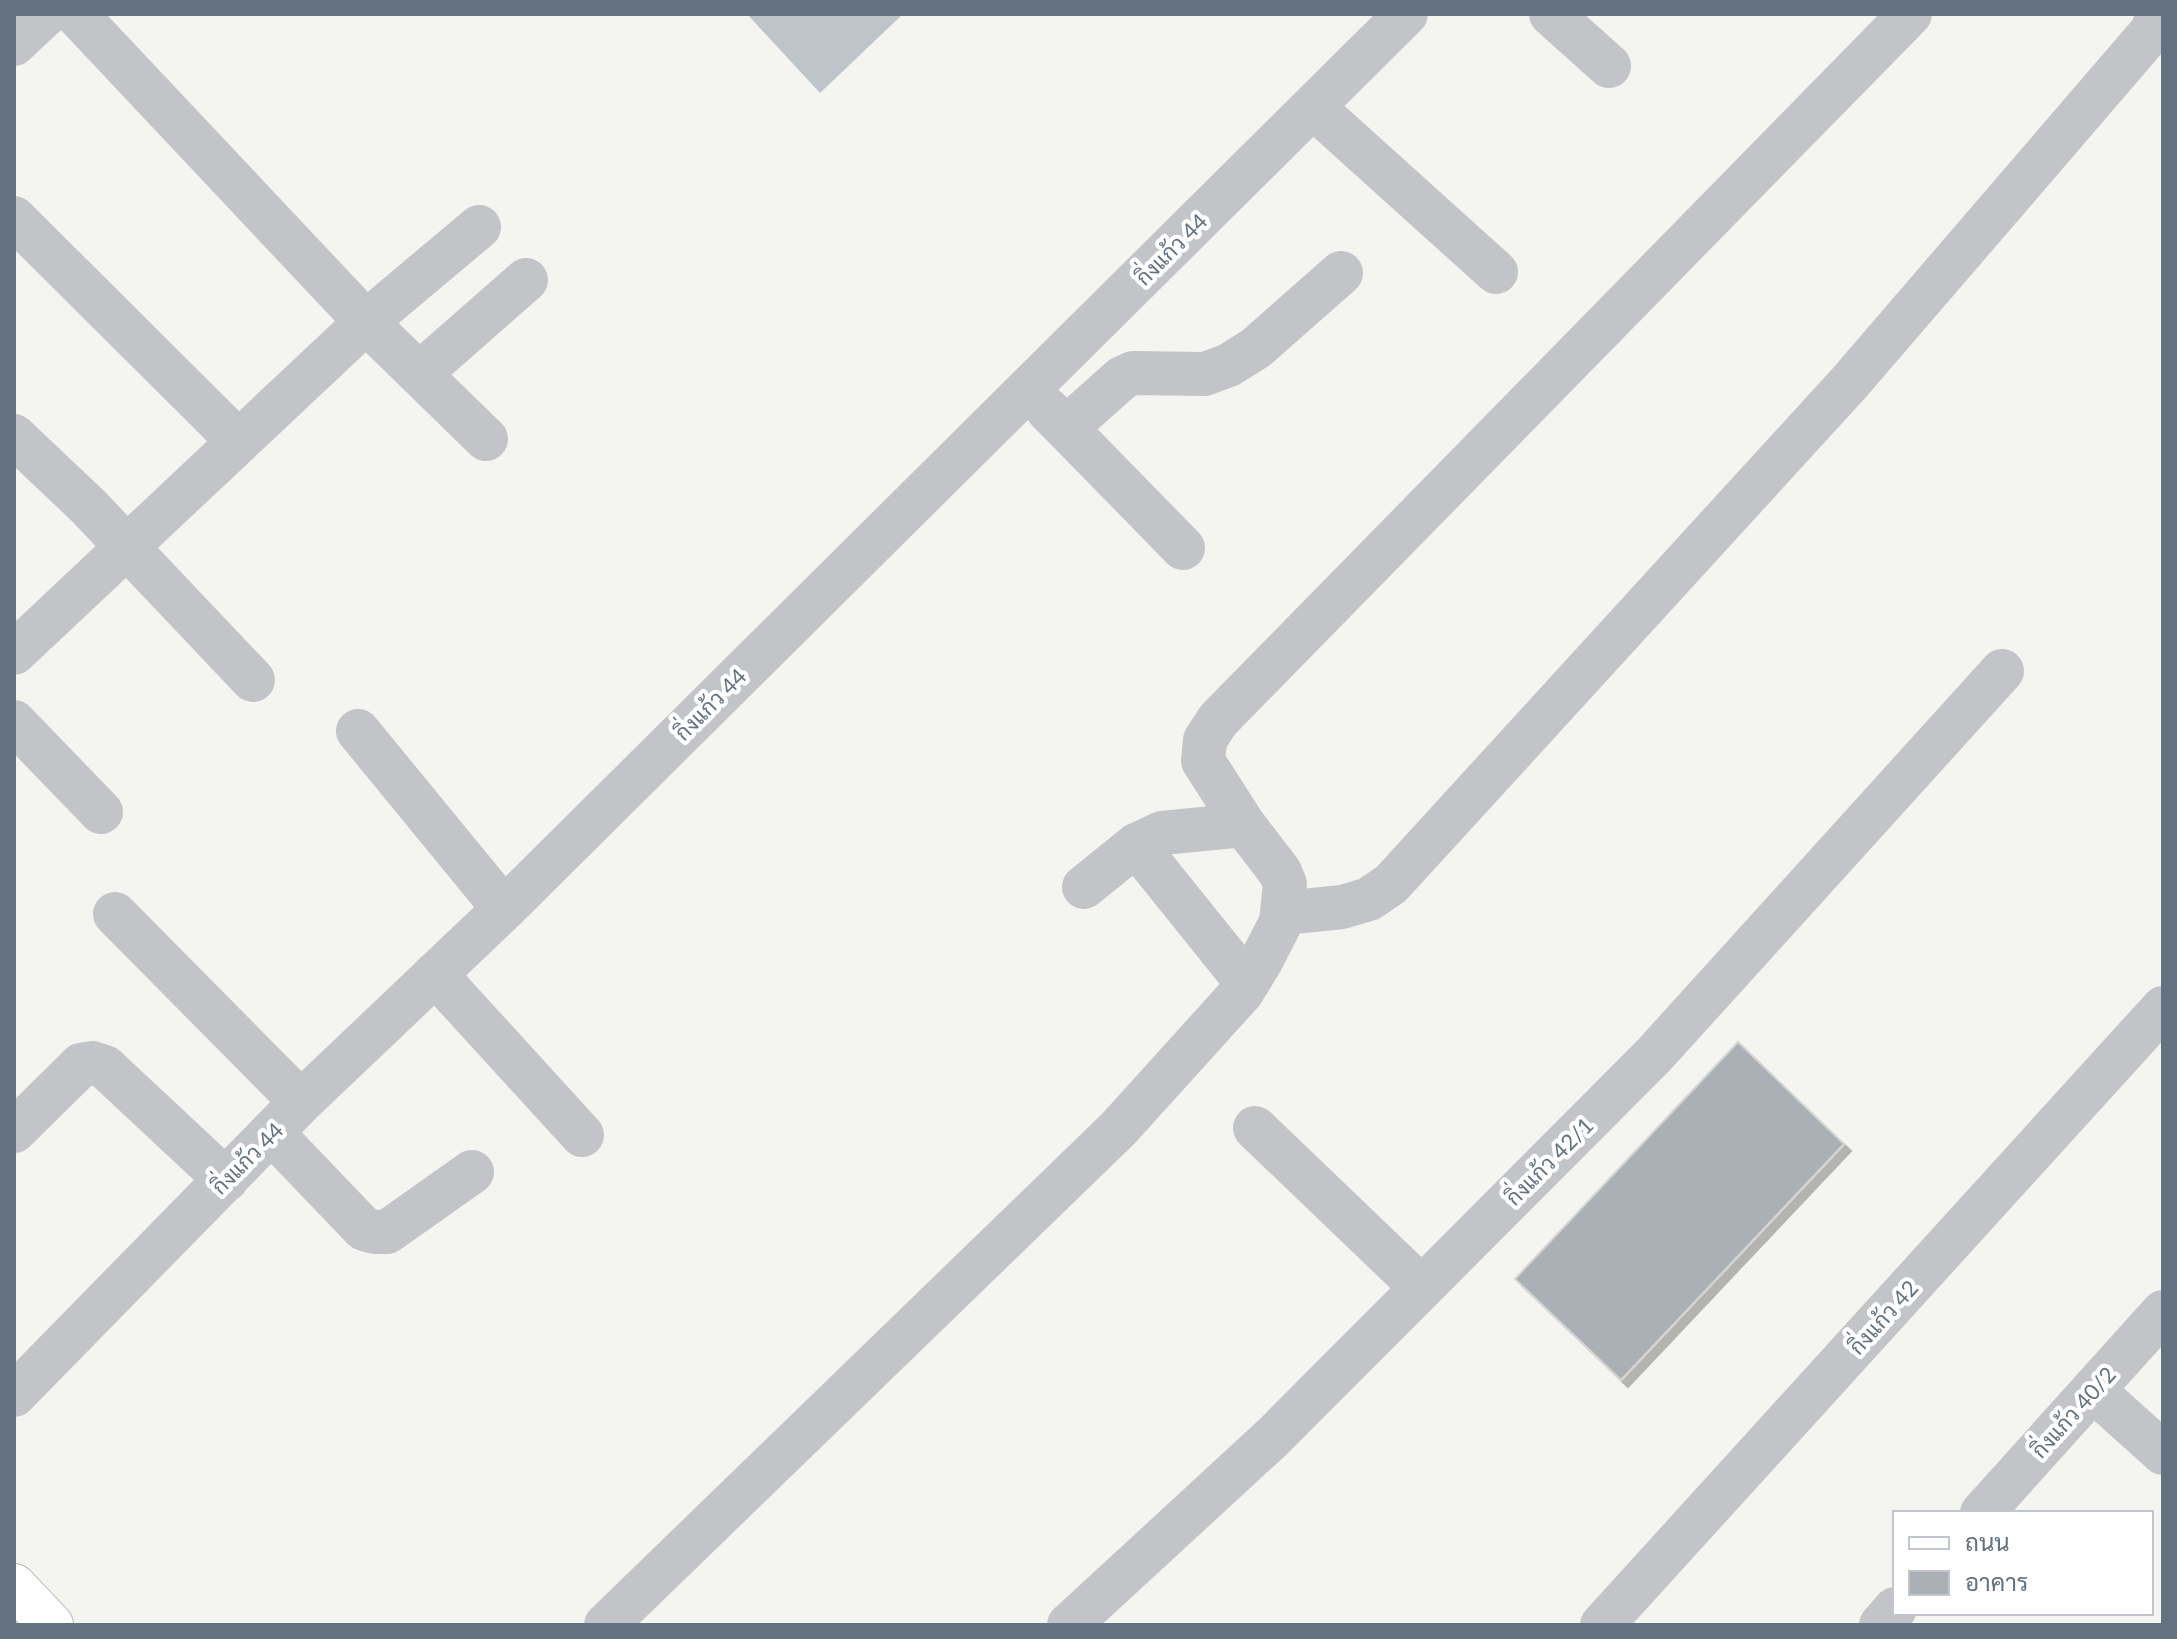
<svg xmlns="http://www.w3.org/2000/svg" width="2177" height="1639" font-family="Lato,Sarabun,sans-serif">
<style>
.water{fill:#bdc5cb}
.building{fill:#aab0b6;stroke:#d5d5d3;stroke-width:2;filter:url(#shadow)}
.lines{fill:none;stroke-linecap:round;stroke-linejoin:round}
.major-casing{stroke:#b2b6ba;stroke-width:46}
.minor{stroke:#c2c4c8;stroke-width:44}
.major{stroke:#fff;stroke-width:44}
.labels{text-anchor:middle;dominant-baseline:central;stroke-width:8;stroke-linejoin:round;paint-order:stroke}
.street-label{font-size:22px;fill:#647180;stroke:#fff}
</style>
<defs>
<filter id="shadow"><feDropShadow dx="7" dy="7" stdDeviation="0" flood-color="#0004"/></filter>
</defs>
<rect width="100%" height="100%" fill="#f4f4f0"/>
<!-- water -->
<path class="water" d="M747,14h156l-83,79z"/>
<!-- building -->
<path class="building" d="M1738,1042l106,102 -223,236 -106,-101z"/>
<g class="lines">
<defs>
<path id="major" d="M14,1586l37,39"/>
</defs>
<!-- major casing -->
<use href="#major" class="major-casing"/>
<!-- minor -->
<path class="minor" d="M76,14l290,308 120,117
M1551,14l58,52
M14,44l32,-30
M1313,107l183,165
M14,218l224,223
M419,374l107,-94
M1047,409l136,139
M1066,428l56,-50 11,-5 72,1 24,-9 27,-17 85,-75
M14,436l75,71 164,173
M14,653l352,-331 113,-95
M14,722l87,90
M358,731l146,178
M1136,845l26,-12 82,-8
M1084,887l52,-42 111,138
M1284,913l58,-6 27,-8 22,-15 459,-502 302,-351 6,-17
M115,914l186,188
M435,974l147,161
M1255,1128l167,160
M14,1131l67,-66 12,-2 12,4 121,113
M272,1133l92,96 11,3h12l85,-60
M2093,1390l70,63
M14,1395l287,-293 203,-193 902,-895
M1982,1513l181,-201
M606,1625l513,-497 123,-136 19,-31 20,-39 4,-38 -5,-12 -36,-47 -41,-64 2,-21 13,-20 692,-706
M1069,1625l204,-188 381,-382 348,-384
M1602,1625l561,-617
M1881,1625l14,-16"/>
<!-- major -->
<use href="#major" class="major"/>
</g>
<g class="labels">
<!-- street labels -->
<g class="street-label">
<text transform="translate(1171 249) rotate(-45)">กิ่งแก้ว 44</text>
<text transform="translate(710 704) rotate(-45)">กิ่งแก้ว 44</text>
<text transform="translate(247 1158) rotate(-45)">กิ่งแก้ว 44</text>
<text transform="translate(1549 1161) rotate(-45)">กิ่งแก้ว 42/1</text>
<text transform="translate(1883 1317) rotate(-48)">กิ่งแก้ว 42</text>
<text transform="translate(2073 1412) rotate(-48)">กิ่งแก้ว 40/2</text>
</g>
</g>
<!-- border -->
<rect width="2177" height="1639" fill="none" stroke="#647180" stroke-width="32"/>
<!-- legend -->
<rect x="1893" y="1511" width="260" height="104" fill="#ffffff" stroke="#c1c6cc" stroke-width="2"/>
<rect x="1909" y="1537" width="40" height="12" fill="#ffffff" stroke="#c1c6cc" stroke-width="2"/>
<text x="1965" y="1551" font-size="24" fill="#647180">ถนน</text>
<rect x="1909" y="1571" width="40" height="24" fill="#aab0b6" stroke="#c1c6cc" stroke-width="2"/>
<text x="1965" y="1591" font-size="24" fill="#647180">อาคาร</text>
</svg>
